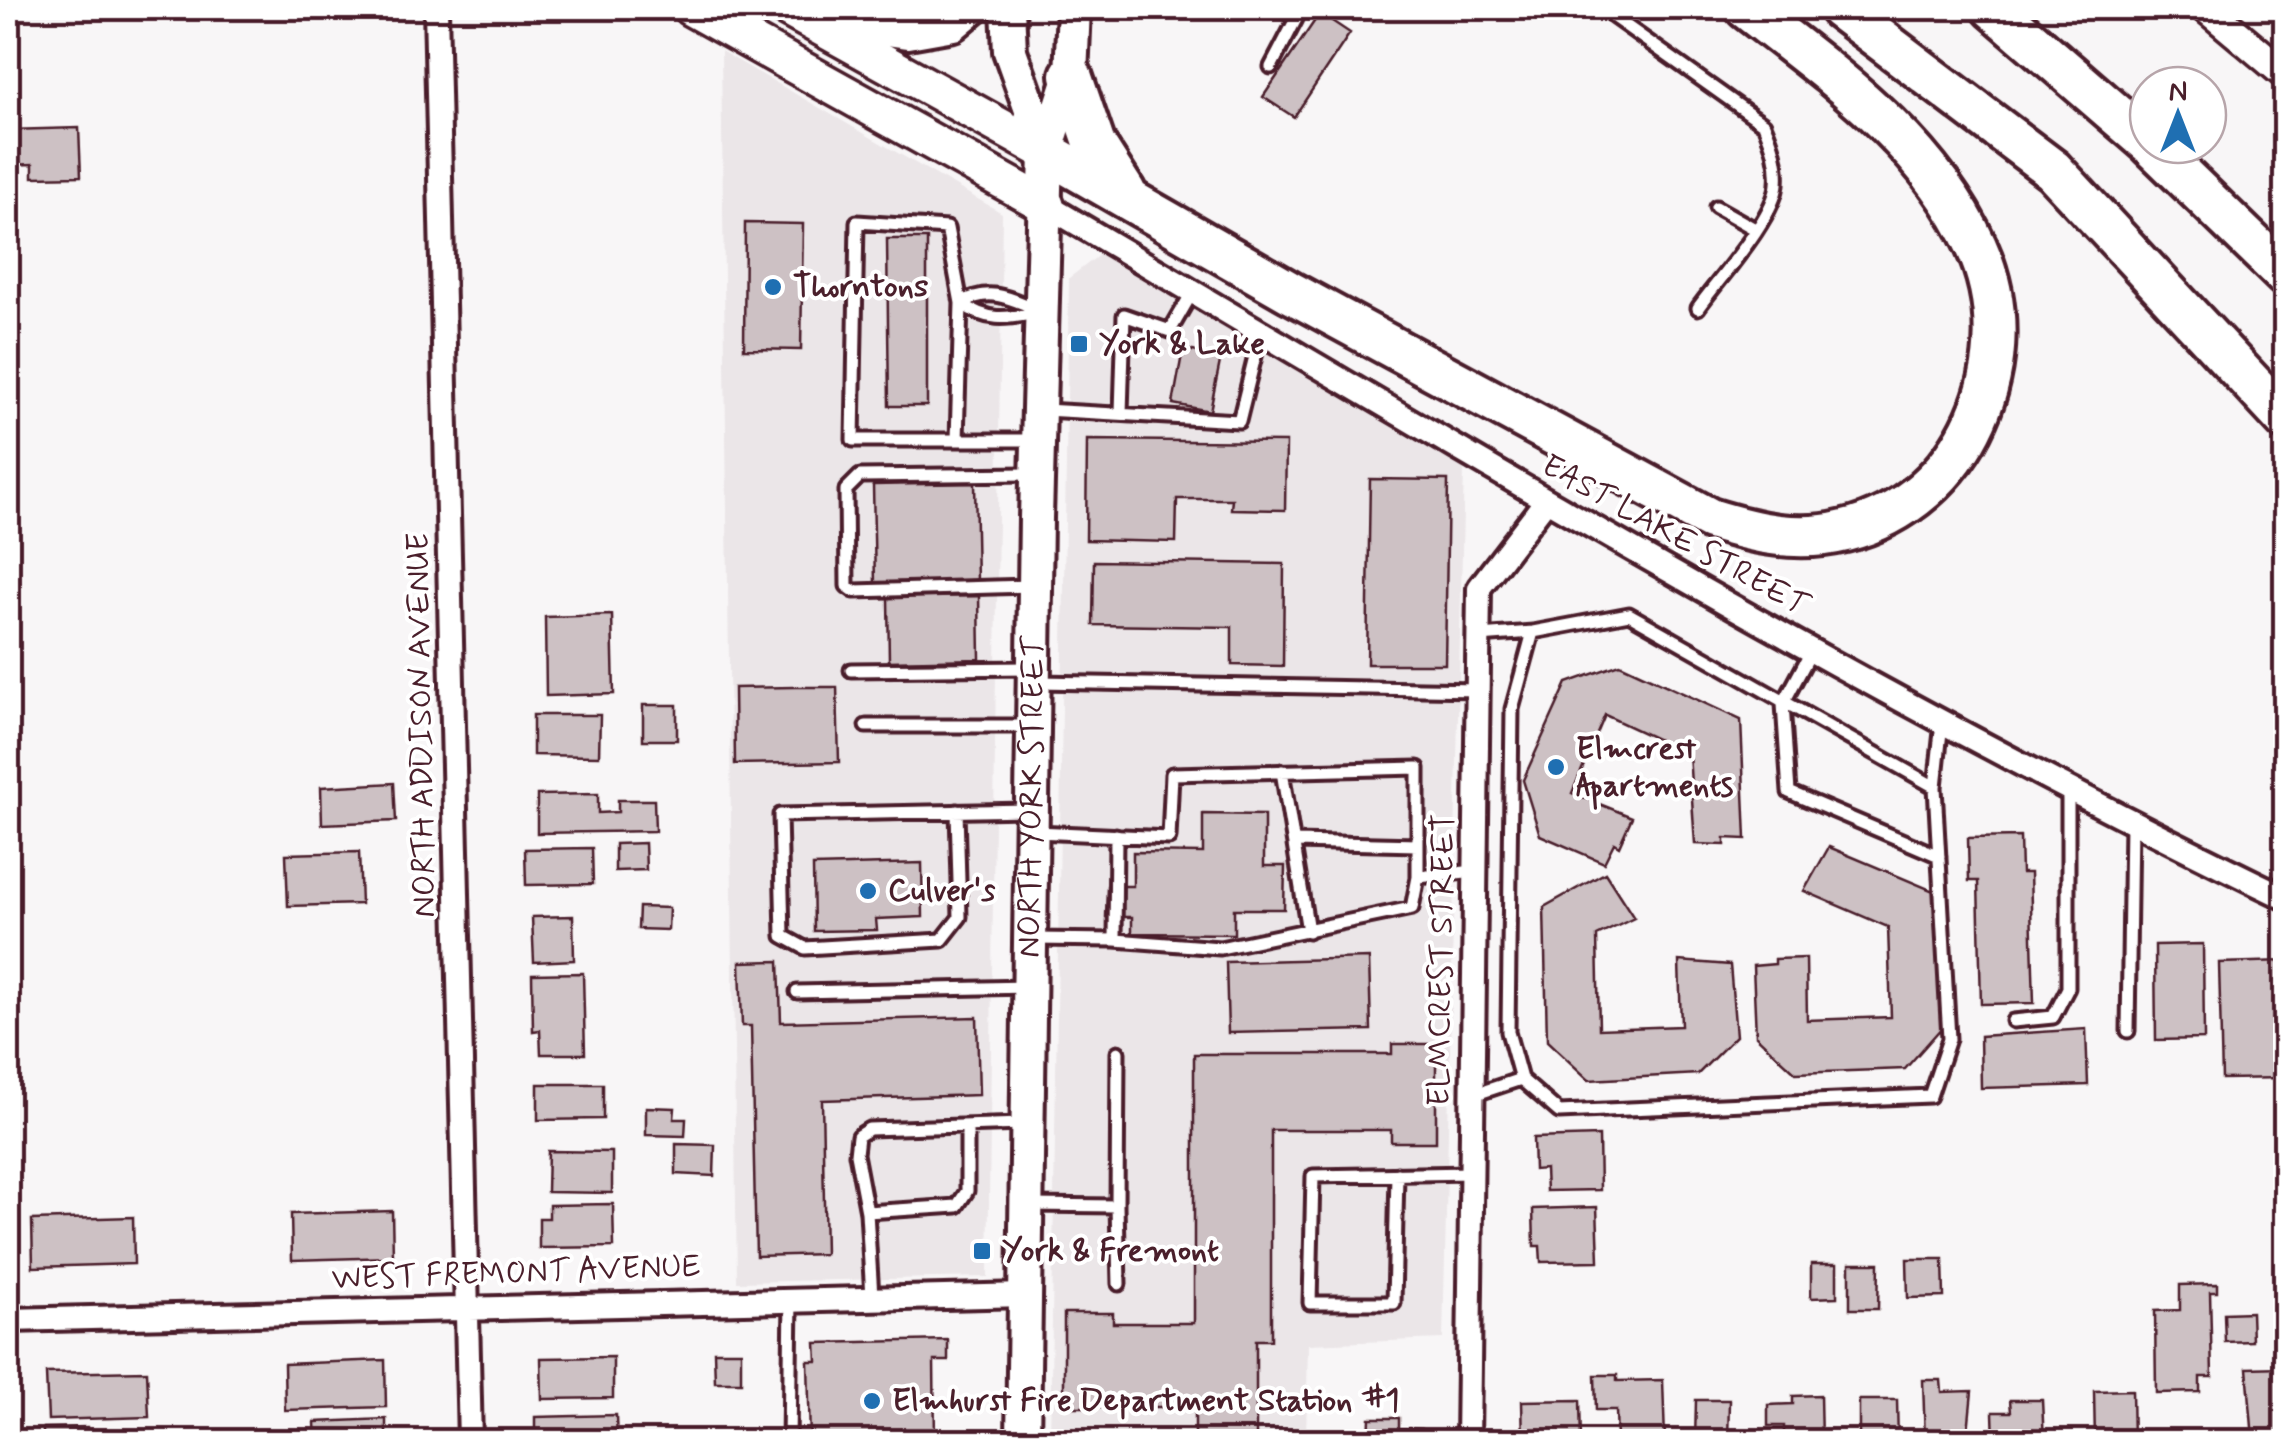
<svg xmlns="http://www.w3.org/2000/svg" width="2293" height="1449" font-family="Mynerve,sans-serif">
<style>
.built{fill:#ebe6e8}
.building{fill:#cdc1c4;stroke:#4a1f2b;stroke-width:2.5}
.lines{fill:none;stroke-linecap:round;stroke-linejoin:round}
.service-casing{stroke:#4a1f2b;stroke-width:19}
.minor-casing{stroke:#4a1f2b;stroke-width:30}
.tertiary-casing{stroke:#4a1f2b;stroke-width:35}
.secondary-casing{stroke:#4a1f2b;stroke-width:40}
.primary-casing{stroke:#4a1f2b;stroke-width:42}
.motorway-casing{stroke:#4a1f2b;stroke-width:48}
.service{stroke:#fff;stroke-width:11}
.minor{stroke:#fff;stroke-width:22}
.tertiary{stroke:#fff;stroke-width:28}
.secondary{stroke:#fff;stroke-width:32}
.primary{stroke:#fff;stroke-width:35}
.motorway{stroke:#fff;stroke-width:40}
.poi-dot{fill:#1f6fb2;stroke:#fff;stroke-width:4}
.labels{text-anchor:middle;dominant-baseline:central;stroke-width:8;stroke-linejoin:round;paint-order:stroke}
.poi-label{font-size:32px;font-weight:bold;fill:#4a1f2b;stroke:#fff;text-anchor:start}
.street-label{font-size:32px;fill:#4a1f2b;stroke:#fff}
</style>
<rect width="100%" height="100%" fill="#f8f6f7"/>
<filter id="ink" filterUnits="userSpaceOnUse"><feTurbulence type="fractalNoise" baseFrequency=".01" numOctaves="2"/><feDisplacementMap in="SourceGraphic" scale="20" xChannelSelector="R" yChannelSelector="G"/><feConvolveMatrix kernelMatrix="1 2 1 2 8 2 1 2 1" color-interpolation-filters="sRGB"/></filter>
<g filter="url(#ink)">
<!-- built -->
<path class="built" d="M721,51l281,162 -14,1064 -251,5z
M1103,252l361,217 -21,870 -135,5 -2,97 -256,1 19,-1164z"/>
<!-- building -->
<path class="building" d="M1320,13l30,20 -56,84 -31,-20z
M79,128l2,48 -48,1v-13l-25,1v-35z
M745,223l58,1 -2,126 -57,-1z
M887,239h40v167h-38z
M1183,349l38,8 -11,54 -37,-7z
M1087,440l199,2 -1,68 -54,-1 1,-10h-55l-1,43 -90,-2z
M1370,479l78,1 -3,184h-78z
M975,483l2,99 -102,2 -2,-99z
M1094,561l190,3 -1,102 -51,-1v-38l-139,-2z
M979,596l1,63 -91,2 -1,-64z
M612,615l2,79 -68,2 -1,-79z
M1620,664l121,56 5,119 -21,-1v7l-30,-1 -6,-90 -84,-39 -33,78 60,24 -13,29 -5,-3 -10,20 -64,-28 -17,-55 44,-97z
M796,687h41l2,75 -104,2 -1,-76z
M643,705h34v35h-34z
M533,715h67l-1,41 -66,-1z
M394,783l2,38 -74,3 -1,-37z
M598,794v19l20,-1v-12h36l1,31 -118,2v-38z
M1203,814l61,1v51h21l-1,43h-50v25l-102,-1v-16h-26l1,-31h26v-34l70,1z
M2020,837l1,36h9l4,130 -53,1 -3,-123h-9l-1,-43z
M645,843l1,27 -31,1v-27z
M1829,847l107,45 7,134 -38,43 -109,4 -40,-37 -3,-70 22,-2v-5l31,-1 1,62 84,-3 -3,-90 -84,-36z
M592,848l1,36 -67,1 -1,-36z
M359,852l2,52 -73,2 -2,-52z
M922,863l1,54 -47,2 1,11 -63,1 -1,-65z
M1605,873l29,45 -37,18 2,93 82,-3 -2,-65 51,4 6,71 -38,38 -109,6 -42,-39 -3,-134z
M639,907l30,1 -1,22 -30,-1z
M573,916l1,44 -40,2 -2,-45z
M2203,944l1,95 -48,1 -1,-95z
M1369,958l2,72 -143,3 -2,-71z
M779,961l2,61 196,-5 2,78 -157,5 3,154 -69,2 -5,-230h-9l-2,-64z
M2286,961v117l-64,1 -3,-116z
M583,973l2,81h-44l-1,-24 -7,1 -1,-57z
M2086,1029l2,56 -107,3 -1,-52z
M1392,1044h44v98h-45v-12h-120v210h-15v102h-61v-35h-131v-94h49v10h81v-269h198z
M538,1084h65v35l-65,1z
M646,1107l29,1 -1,11h12l-1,17 -39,-1z
M1599,1136l1,54 -54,1 -1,-22 -11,1 -1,-32z
M676,1144l39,1 -1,31 -38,-2z
M548,1151l64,1v41l-65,-1z
M613,1204l1,43 -75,1v-30h10v-13z
M1597,1207l2,54 -58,1 -1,-16h-6l-1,-37z
M392,1211l1,46 -101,3 -1,-46z
M133,1217l1,47 -101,3 -1,-47z
M1907,1259h36l1,38 -36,1z
M1850,1263h29l-1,46h-28z
M1811,1264h26v33l-26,1z
M2217,1284v8h-7l2,85h-12v15l-44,1 -1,-82 25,-1v-25z
M2251,1312l1,29 -27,1 -1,-29z
M948,1340v21h-14l1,81h-125l-2,-81h9l-1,-18z
M714,1351h27v31h-26z
M613,1357v41l-71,1 -1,-41z
M385,1360l1,47 -101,3 -1,-46z
M2283,1367l2,71 -32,1 -6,-71z
M147,1371l2,46 -101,3 -2,-47z
M1595,1375h22v6l46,-1 2,60 -48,1 -1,-31h-20z
M1923,1380h18l1,12 30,-1 -5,51h-42z
M2132,1390l1,52h-38l-1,-51z
M1820,1395l1,47h-37v-16h-16v-21l25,-1v-8z
M1580,1400l1,42h-58l-1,-41z
M1696,1400h33l-1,42h-33z
M1859,1400h38l1,42h-39z
M2010,1400h32l2,42h-50l-1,-30h18z
M616,1415l1,27h-82v-25z
M1370,1418h29v10l23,1v13h-53z
M386,1419v23h-70l-1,-20z
M87,1427l1,15h-45v-14z"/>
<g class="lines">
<defs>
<path id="service" d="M1601,8l163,116c8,19 15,39 13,60 -2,33 -59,96 -79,124
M1271,67l25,-48 -15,-11
M1716,207l39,22
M961,303c28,-16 47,-6 75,6
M961,303c26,19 44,16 75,10
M1044,410l195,11 22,-89
M1121,413l3,-98 46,16 23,-40
M957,440l4,-137 -14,-75 -90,-6 -4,218h184
M1033,474l-173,2 -14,14 1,96 7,5 179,-5
M1533,632l-21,77 -4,323 13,47 38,33 371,-16 19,-57 -14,-252 7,-65
M1479,636l54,-4 96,-18 306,173
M1812,650l-29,54 6,88 150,64
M851,670l179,-2
M1038,682l440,8
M866,726h166
M1282,771l26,160
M957,811l3,106 -18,23 -137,8 -22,-12 -3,-121 247,-5
M1036,832l133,6 3,-64 246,-6v109l-6,31 -192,40 -105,-8
M1295,842l123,3
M1418,877l57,-6
M1034,939l81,1 1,-105
M797,992l231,-5
M2013,1021l40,-4 15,-29v-195
M2128,1031l3,-208
M1473,1095l48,-16
M1397,1174l-3,129h-84l3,-127 158,-3
M1030,1205l87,1 1,-154
M1117,1206l2,78
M867,1212l90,-6 10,-15v-65
M872,1297l-5,-85 -11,-58 2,-18 11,-7 154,-5
M789,1442l2,-144"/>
<path id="minor" d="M436,8l34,1434
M1046,205c408,241 813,487 1240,693
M8,1320l1018,-25
M1468,1442l11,-854 66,-86"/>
<path id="tertiary" d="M2206,8l80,67"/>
<g id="secondary">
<path d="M1008,8l2,43 36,101"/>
<path d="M810,18l98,14 45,-8 19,-16"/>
<path id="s1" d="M1023,1442l13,-924 10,-366 25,-77 3,-67"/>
</g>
<path id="primary" d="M691,8l355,197
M786,8l260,144"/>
<path id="motorway" d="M1839,8l214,162 233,250
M1993,8l155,134
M1071,75l24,70 30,47
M2151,145l135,131
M1046,152l244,140 420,227c45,14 88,24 135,12 122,-30 183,-172 131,-285 -47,-103 -143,-170 -230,-238"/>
</defs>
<!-- service casing -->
<use href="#service" class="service-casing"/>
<!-- minor casing -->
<use href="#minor" class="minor-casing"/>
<!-- tertiary casing -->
<use href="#tertiary" class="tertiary-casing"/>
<!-- secondary casing -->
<use href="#secondary" class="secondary-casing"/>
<!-- primary casing -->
<use href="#primary" class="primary-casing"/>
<!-- motorway casing -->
<use href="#motorway" class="motorway-casing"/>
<!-- service -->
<use href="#service" class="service"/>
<!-- minor -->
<use href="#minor" class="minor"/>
<!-- tertiary -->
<use href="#tertiary" class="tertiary"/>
<!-- secondary -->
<use href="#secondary" class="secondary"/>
<!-- primary -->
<use href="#primary" class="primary"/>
<!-- motorway -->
<use href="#motorway" class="motorway"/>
</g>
</g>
<!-- markers -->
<g class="poi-dot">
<circle cx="773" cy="287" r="10"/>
<rect x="1069" y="334" width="20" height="20" rx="5"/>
<circle cx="1556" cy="767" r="10"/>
<circle cx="868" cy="891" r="10"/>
<rect x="972" y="1241" width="20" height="20" rx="5"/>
<circle cx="872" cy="1401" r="10"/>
</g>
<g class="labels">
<!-- poi labels -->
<g class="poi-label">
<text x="793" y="287">Thorntons</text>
<text x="1099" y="344">York &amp; Lake</text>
<text x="1576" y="749">Elmcrest<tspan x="1576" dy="37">Apartments</tspan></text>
<text x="888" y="891">Culver's</text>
<text x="1002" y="1251">York &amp; Fremont</text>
<text x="892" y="1401">Elmhurst Fire Department Station #1</text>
</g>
<!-- street labels -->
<g class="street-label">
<text transform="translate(1675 536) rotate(29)">EAST LAKE STREET</text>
<text transform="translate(422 725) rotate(-91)">NORTH ADDISON AVENUE</text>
<text stroke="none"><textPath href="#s1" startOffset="645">NORTH YORK STREET</textPath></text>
<text transform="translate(1442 960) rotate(-89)">ELMCREST STREET</text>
<text transform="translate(516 1273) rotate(-2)">WEST FREMONT AVENUE</text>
</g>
</g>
<!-- margin -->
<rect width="2293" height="1449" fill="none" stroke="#fff" stroke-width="40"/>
<rect x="20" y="20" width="2253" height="1409" fill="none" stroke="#4a1f2b" stroke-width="4" filter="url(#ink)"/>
<!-- north arrow -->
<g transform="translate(2178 115)"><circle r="48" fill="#ffffff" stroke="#b7a5aa" stroke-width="2.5"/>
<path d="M0-8L18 38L0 25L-18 38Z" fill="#1f6fb2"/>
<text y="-15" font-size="28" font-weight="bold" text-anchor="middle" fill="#4a1f2b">N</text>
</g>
</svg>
